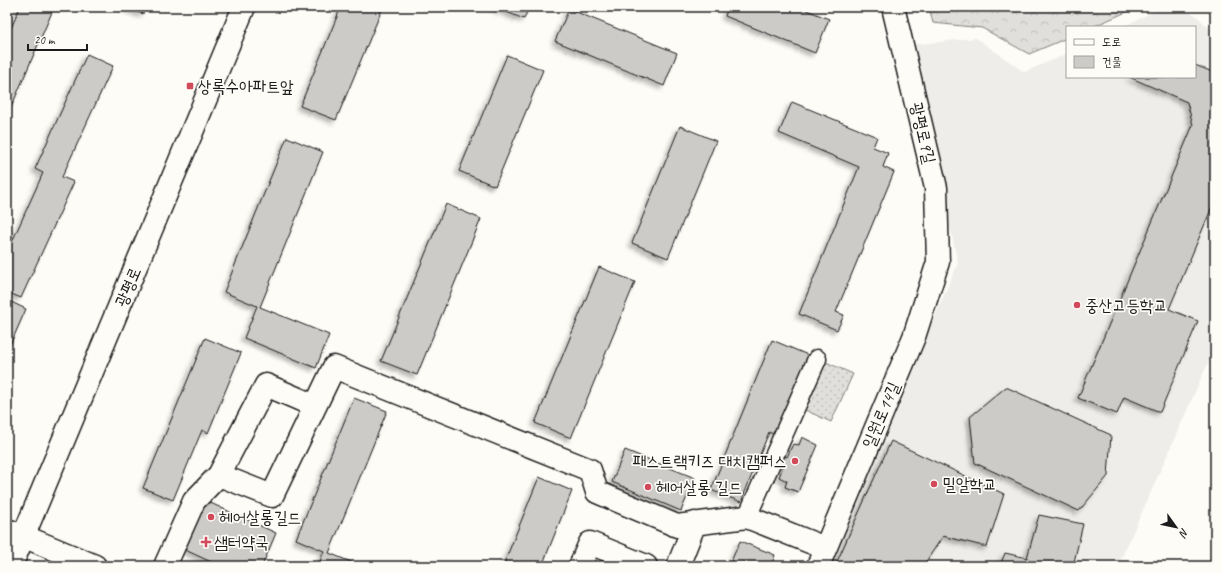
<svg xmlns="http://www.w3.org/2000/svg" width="1222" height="573" font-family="Caveat,'Poor Story',sans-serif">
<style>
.built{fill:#eeede9}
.forest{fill:url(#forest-crowns);stroke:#7e7e7c}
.park{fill:url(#park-dots);stroke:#7e7e7c}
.building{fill:#cccbc8;stroke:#1c1c1c;filter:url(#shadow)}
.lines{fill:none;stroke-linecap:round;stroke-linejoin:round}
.pedestrian-casing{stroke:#1c1c1c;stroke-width:21}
.minor-casing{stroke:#1c1c1c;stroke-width:25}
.tertiary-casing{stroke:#1c1c1c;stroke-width:25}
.primary-casing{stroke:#1c1c1c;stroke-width:25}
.pedestrian{stroke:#fdfcf7;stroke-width:18}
.minor{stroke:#fdfcf7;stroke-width:22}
.tertiary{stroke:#fdfcf7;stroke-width:22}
.primary{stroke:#fdfcf7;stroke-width:22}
.poi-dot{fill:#d1495b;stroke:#fdfcf7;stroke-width:1.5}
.labels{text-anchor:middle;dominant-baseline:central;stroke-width:3.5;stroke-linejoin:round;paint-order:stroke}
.poi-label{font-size:17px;fill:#1c1c1c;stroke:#fdfcf7;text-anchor:start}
.street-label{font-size:17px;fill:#1c1c1c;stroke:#fdfcf7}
</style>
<defs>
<pattern id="forest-crowns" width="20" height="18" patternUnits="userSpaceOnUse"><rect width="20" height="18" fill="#e0dfdb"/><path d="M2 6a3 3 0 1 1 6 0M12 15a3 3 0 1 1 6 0" fill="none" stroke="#c0bfbb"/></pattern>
<pattern id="park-dots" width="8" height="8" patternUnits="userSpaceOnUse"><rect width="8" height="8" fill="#e0dfdb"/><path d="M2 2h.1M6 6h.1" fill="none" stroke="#c0bfbb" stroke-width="1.8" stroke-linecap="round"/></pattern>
<filter id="shadow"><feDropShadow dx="-3.5" dy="3.5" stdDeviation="2" flood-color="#0004"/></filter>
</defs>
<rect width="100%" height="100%" fill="#fdfcf7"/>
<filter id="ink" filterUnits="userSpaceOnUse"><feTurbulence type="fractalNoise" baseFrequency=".025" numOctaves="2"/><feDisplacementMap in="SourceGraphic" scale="8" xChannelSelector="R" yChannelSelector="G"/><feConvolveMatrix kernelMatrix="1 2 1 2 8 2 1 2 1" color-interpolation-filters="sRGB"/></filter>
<g filter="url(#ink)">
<!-- built -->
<path class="built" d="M1163,7h12l21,8 19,20v312l-97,219h-292l132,-303 -48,-218 66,-7 48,34 43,-18v23h128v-50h-73z"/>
<!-- forest -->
<path class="forest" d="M929,7h209l-46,20h-25v11l-38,16 -47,-26 -49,-5z"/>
<!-- park -->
<path class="park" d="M826,362l27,12 -22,48 -26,-12z"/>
<!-- building -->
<path class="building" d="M20,7h20l12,5 -45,105v-79z
M124,7h21l-2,7z
M341,7h42l-47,113 -36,-14z
M494,7h35l-5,12z
M728,7h71l30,12 -14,34 -90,-37z
M569,9l108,44 -13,33 -109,-45z
M87,54l26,12 -51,111 12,5 -53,116 -14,-6v-39l36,-80 -8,-4z
M507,55l36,15 -48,116 -36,-15z
M1195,65l20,8v127l-46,109 29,12 -38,91 -36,-15 -7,17 -39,-16 115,-273 -6,-23 -58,-25h66z
M792,102l85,35 -4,10 15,6 -5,14 11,5 -58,140 8,3 -7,15 -38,-16 60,-147 -80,-34z
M680,126l36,15 -48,117 -36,-15z
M287,137l36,15 -63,155 69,28 -13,33 -72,-30 13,-32 -33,-14z
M446,204l35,15 -64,156 -36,-14z
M599,267l36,15 -64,156 -36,-15z
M7,300l19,9 -19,43z
M205,338l36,15 -33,80 -6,-3 -29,70 -30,-12z
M772,340l36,15 -33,80 -6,-3 -28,70 -30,-12z
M1006,387l105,48 -3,41 -29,35 -104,-48 -5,-46z
M354,398l33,13 -58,142 32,13h-43l6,-15 -28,-12z
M802,437l16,8 -20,47 -13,-5 2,-6 -8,-4 4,-10 -7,-2 4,-10 7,2 6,-13 6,1z
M891,441l113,53 -17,53 -44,-11 -20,30h-88z
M625,450l70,28 -14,33 -69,-29z
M539,477l33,14 -30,75h-39z
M204,500l72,33 -14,33h-42l-37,-17z
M1039,515l44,9 -10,42h-73l5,-13 22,5z
M740,541l35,14 -4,11h-42z"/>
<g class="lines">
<defs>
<path id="pedestrian" d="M747,517l70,-158"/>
<path id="minor" d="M219,475l47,-90 49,21
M7,530l16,6
M165,566l29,-65 25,-26 53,21 62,-129 256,103 7,22 80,34 70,-9 78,31
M580,566l10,-23 56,23
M678,566l17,-43
M818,566l96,-229 24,-75 -2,-74 -43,-181"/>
<path id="tertiary" d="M23,536l72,30"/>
<path id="primary" d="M11,566l233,-559"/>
</defs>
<!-- pedestrian casing -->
<use href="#pedestrian" class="pedestrian-casing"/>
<!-- minor casing -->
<use href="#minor" class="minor-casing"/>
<!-- tertiary casing -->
<use href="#tertiary" class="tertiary-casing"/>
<!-- primary casing -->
<use href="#primary" class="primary-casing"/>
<!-- pedestrian -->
<use href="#pedestrian" class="pedestrian"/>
<!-- minor -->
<use href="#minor" class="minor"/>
<!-- tertiary -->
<use href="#tertiary" class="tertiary"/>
<!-- primary -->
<use href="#primary" class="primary"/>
</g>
</g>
<!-- markers -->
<g class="poi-dot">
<rect x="186" y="82" width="8" height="8" rx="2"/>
<circle cx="1077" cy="305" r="4"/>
<circle cx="795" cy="461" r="4"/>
<circle cx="934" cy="484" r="4"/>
<circle cx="648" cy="487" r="4"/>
<circle cx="211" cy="517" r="4"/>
<path d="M204 536h4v4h4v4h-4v4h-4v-4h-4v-4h4z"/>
</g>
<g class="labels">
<!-- poi labels -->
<g class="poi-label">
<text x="198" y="86">상록수아파트앞</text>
<text x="1085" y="305">중산고등학교</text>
<text x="787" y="461" text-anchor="end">패스트랙키즈 대치캠퍼스</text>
<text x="942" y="484">밀알학교</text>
<text x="656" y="487">헤어살롱 길드</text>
<text x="219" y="517">헤어살롱길드</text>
<text x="214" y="542">샘터약국</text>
</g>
<!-- street labels -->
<g class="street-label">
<text transform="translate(923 133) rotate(77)">광평로9길</text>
<text transform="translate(128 287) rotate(-67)">광평로</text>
<text transform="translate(881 415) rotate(-67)">일원로14길</text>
</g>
</g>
<!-- margin -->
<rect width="1222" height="573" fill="none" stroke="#fdfcf7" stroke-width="24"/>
<rect x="12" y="12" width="1198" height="549" fill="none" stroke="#1c1c1c" stroke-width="1.5" filter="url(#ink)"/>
<!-- legend -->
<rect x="1066" y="26" width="130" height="52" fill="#fdfcf7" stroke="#a3a29f"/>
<rect x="1074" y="39" width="20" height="6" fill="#fdfcf7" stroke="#a3a29f"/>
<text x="1102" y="46" font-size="12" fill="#1c1c1c">도로</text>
<rect x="1074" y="56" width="20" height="12" fill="#cccbc8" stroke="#a3a29f"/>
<text x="1102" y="66" font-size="12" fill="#1c1c1c">건물</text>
<!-- north arrow -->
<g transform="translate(1176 527) rotate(123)" stroke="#fdfcf7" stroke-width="3" paint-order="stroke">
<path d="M0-3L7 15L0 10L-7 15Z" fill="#1c1c1c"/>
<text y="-6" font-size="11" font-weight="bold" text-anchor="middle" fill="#1c1c1c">N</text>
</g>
<!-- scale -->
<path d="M28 44v6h59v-6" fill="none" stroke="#1c1c1c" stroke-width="2"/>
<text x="34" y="44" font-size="12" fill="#1c1c1c" stroke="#fdfcf7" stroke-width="3" paint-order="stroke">20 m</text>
</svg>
